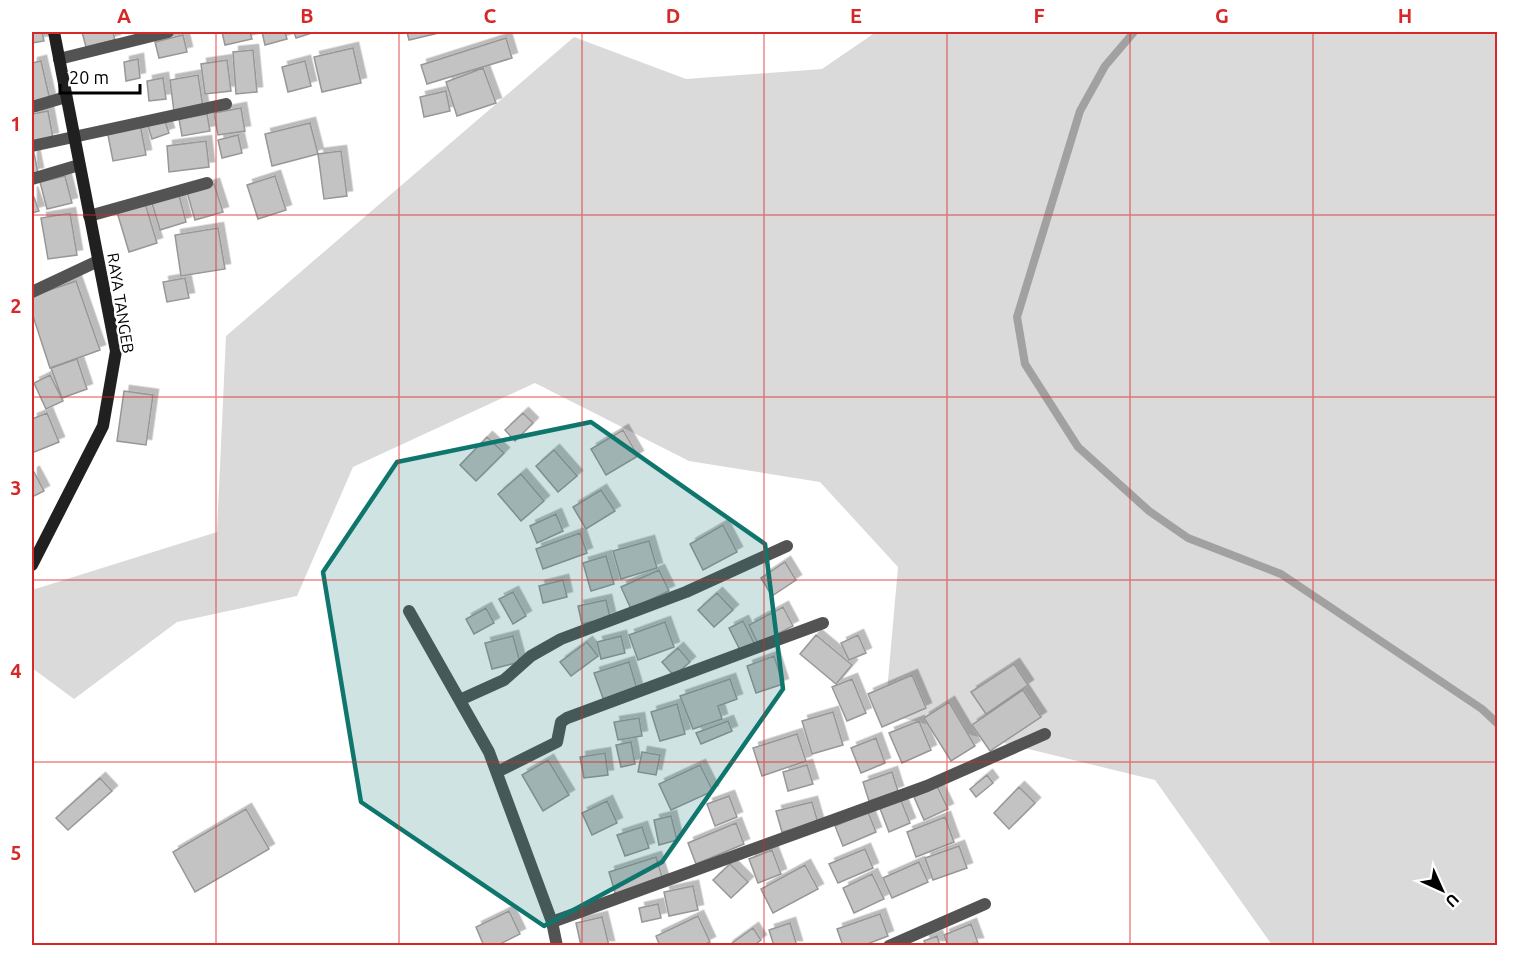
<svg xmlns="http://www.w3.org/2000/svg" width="1529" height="977" font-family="Ubuntu,sans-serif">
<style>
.green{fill:#dadada}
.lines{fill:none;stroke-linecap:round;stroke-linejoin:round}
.stream{stroke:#a1a1a1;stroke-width:8}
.building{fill:#c3c3c3;stroke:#979797;stroke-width:1.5;filter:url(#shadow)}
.street{stroke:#535353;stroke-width:12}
.secondary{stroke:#202020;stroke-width:12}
.marked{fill:#0f766e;fill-opacity:0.2;stroke:#0f766e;stroke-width:4.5;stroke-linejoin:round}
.grid{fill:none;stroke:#d62828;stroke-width:1.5;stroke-opacity:0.55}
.labels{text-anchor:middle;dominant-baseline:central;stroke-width:5;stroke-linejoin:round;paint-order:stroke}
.street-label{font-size:16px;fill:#000;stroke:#fff}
.neatline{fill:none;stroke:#d62828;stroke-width:2}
.grid-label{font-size:20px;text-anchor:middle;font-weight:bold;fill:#d62828}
</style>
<defs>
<filter id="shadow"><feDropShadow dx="5.5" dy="-5.5" stdDeviation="0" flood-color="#0004"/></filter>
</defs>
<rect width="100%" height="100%" fill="#fff"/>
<!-- green -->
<path class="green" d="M876,32h621v913h-225l-117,-165 -270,-66 13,-147 -78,-85 -131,-21 -154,-78 -182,84 -56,129 -120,26 -103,77 -42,-31v-78l185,-58 9,-196 348,-299 112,42 136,-10z"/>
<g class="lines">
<!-- stream -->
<path class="stream" d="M1134,32l-29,34 -25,45 -63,206 8,47 53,83 71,64 39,27 93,36 201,135 16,15"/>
</g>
<!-- building -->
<path class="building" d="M32,32h10l2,9 -12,2z
M82,32h31l2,8 -29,7z
M222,32h28l2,7 -27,6z
M262,32h23l2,7 -22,6z
M294,32h21l-19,6z
M407,32h36l-34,8z
M183,35l4,17 -28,6 -4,-16z
M506,38l6,20 -85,26 -6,-19z
M353,48l8,35 -39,9 -8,-35z
M253,50l4,42 -21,2 -3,-42z
M138,59l2,19 -14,3 -2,-19z
M227,60l4,31 -26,3 -4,-30z
M41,61l9,39 -18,4v-41z
M305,61l6,25 -23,6 -6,-25z
M483,68l13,35 -39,13 -11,-34z
M198,75l5,32 -29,5 -4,-32z
M163,78l3,21 -17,2 -2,-20z
M446,91l4,20 -26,6 -4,-20z
M241,108l4,23 -27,4 -4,-22z
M48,111l5,27 -21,4v-28z
M207,114l3,17 -28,5 -3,-17z
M164,118l5,15 -17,6 -5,-16z
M310,123l8,31 -46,12 -7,-32z
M140,124l6,31 -33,6 -6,-31z
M238,135l4,18 -20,5 -4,-18z
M206,141l3,26 -40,5 -2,-26z
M33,148l5,25 -6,1v-25z
M341,151l6,45 -23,3 -6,-45z
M65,176l7,27 -25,6 -7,-27z
M275,176l11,34 -28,9 -11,-34z
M214,184l9,28 -28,8 -8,-28z
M32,192l7,19 -7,2z
M179,195l7,27 -26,8 -8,-27z
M145,203l12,40 -28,9 -12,-40z
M70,213l7,42 -29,4 -7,-41z
M218,228l7,41 -44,7 -6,-41z
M185,278l4,20 -22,4 -4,-20z
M76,281l24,69 -50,18 -18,-55v-17z
M77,359l10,30 -25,9 -11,-30z
M50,375l13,26 -17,8 -12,-26z
M124,391l29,4 -7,50 -29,-4z
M47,413l12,29 -27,11v-34z
M523,413l10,10 -18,18 -10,-11z
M623,430l15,26 -32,19 -15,-26z
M487,437l17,16 -28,28 -16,-16z
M554,450l23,26 -19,16 -22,-26z
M34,472l10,19 -12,6v-24z
M521,474l23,27 -23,20 -23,-27z
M601,490l14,21 -29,18 -13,-22z
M556,514l7,17 -26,12 -7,-17z
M723,525l14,27 -34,18 -13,-26z
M580,533l7,20 -44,16 -7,-20z
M649,541l8,27 -36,11 -8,-28z
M606,556l8,28 -23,7 -8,-28z
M785,562l11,18 -24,16 -11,-18z
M659,570l10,21 -38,18 -10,-22z
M563,580l4,17 -24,6 -4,-17z
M513,592l13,24 -13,8 -14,-25z
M717,593l16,17 -19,17 -16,-17z
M606,600l4,17 -28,7 -4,-18z
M783,607l10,19 -35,18 -9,-19z
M486,608l8,15 -20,11 -8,-15z
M743,621l12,24 -14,7 -12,-24z
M665,622l9,25 -36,13 -9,-25z
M816,635l36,30 -16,19 -36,-30z
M858,635l8,18 -17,7 -8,-17z
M513,636l7,26 -28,7 -7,-26z
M621,636l4,17 -24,6 -4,-17z
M587,642l11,14 -27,20 -11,-14z
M678,648l12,14 -16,14 -12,-14z
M774,656l9,28 -27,9 -9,-27z
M629,662l8,27 -33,12 -10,-28z
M1014,664l14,21 -42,29 -15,-22z
M912,675l14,33 -44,19 -14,-33z
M730,679l7,20 -19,7 4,13 -29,10 -13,-33z
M852,679l14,34 -19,8 -15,-34z
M1023,690l18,27 -51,34 -18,-26z
M949,702l26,44 -24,15 -27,-43z
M677,704l8,30 -25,7 -9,-29z
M833,712l10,33 -31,9 -10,-33z
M639,718l3,18 -24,4 -4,-18z
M728,721l4,10 -31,13 -5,-11z
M919,721l12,29 -29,13 -13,-30z
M797,734l9,27 -44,15 -9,-28z
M876,738l9,25 -24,10 -10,-25z
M631,742l4,22 -14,3 -5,-22z
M642,752l18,3 -4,20 -18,-3z
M605,753l3,22 -24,3 -4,-21z
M548,760l21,35 -26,16 -21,-36z
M700,765l13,26 -42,19 -12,-26z
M807,765l6,19 -25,7 -5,-19z
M892,772l6,19 -29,10 -6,-19z
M987,775l6,8 -17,14 -6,-8z
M100,778l12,13 -44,39 -12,-12z
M937,786l11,23 -24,11 -10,-23z
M1019,787l16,16 -26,26 -15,-16z
M729,796l8,21 -22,9 -8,-22z
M900,798l10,25 -21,9 -10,-26z
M607,801l10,22 -25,12 -10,-22z
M812,802l6,21 -36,9 -6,-21z
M246,809l23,40 -74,43 -22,-40z
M868,812l8,20 -33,14 -8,-20z
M671,816l6,24 -18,5 -5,-25z
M945,817l9,25 -38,15 -9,-25z
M736,823l8,21 -48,20 -8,-21z
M642,827l7,21 -24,8 -8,-21z
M959,846l8,22 -34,12 -8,-22z
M865,849l8,19 -35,15 -9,-19z
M772,850l9,24 -23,9 -9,-24z
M656,857l7,23 -47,16 -7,-24z
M919,862l9,20 -36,16 -9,-20z
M730,864l18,18 -17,16 -18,-18z
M805,865l13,24 -45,24 -12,-24z
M872,874l12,25 -30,14 -11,-25z
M693,886l5,24 -29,6 -5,-24z
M658,904l3,14 -19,4 -3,-14z
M509,911l11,23 -24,12h-12l-8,-19z
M880,914l8,22 -26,10h-19l-6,-17z
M698,916l12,26 -8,4h-42l-4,-10z
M602,917l7,29h-28l-5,-23z
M790,923l7,23h-23l-5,-16z
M971,924l7,19 -30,3 -4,-11z
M753,928l8,12 -8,6h-25z
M937,936l3,10h-14l-2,-5z"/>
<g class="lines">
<!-- street -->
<path class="street" d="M59,59l109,-27
M32,107l34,-10
M32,146l194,-42
M32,179l47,-14
M89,216l118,-33
M32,292l66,-31
M409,611l80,141 63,170 5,24
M462,699l42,-19 27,-24 30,-17 125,-47 101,-46
M497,772l60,-30 4,-20 6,-4 256,-95
M552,922l375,-136 118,-52
M889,946l96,-42"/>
<!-- secondary -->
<path class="secondary" d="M32,565l71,-139 13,-75 -62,-319"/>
</g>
<!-- marked area -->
<path class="marked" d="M591,422l174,122 18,145 -121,173 -118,64 -183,-124 -38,-230 74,-110z"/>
<!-- grid -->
<path class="grid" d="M216,32v914M399,32v914M582,32v914M764,32v914M947,32v914M1130,32v914M1313,32v914M32,215h1466M32,397h1466M32,580h1466M32,762h1466"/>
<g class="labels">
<!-- street labels -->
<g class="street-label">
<text transform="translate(121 303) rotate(81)">RAYA TANGEB</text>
</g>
</g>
<!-- border -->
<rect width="1529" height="977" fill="none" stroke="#ffffff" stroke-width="66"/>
<!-- north arrow -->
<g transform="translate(1442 890) rotate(135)" stroke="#ffffff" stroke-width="4.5" paint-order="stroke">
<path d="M0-4.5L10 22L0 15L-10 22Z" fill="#000000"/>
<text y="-9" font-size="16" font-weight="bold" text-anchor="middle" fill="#000000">U</text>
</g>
<!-- scale -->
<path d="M60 84v9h80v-9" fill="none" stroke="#000000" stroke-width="3"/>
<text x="69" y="84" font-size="18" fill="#000000" stroke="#ffffff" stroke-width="4.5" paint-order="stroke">20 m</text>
<rect x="33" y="33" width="1463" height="911" class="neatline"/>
<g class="grid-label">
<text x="124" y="23">A</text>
<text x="307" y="23">B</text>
<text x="490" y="23">C</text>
<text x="673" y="23">D</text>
<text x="856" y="23">E</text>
<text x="1039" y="23">F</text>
<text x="1222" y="23">G</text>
<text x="1405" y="23">H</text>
<text x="16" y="131">1</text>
<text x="16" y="313">2</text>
<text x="16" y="495">3</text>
<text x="16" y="678">4</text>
<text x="16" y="860">5</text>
</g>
</svg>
